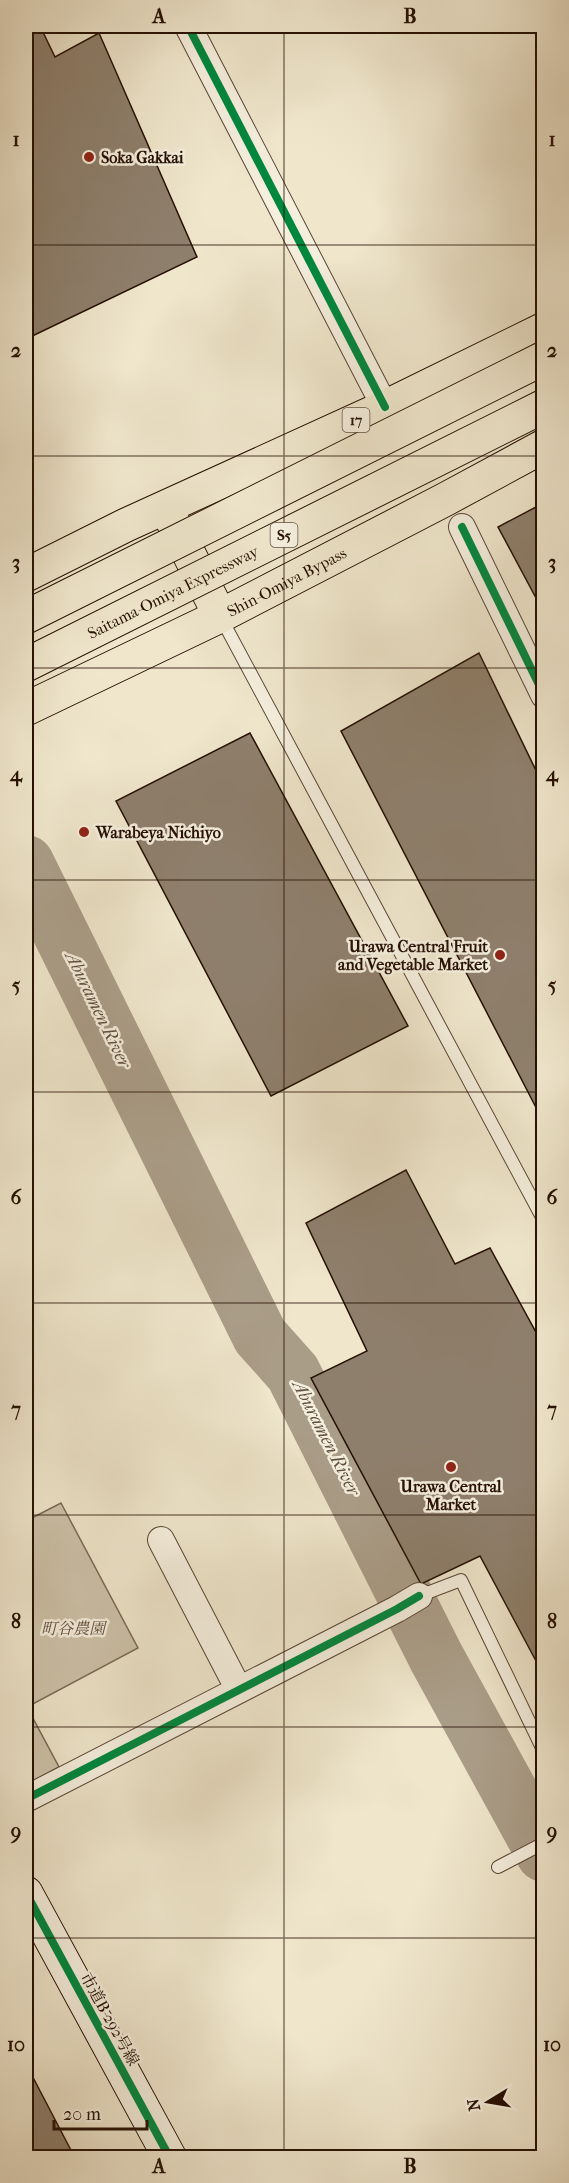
<svg xmlns="http://www.w3.org/2000/svg" width="569" height="2183" font-family="'IM FELL French Canon','Noto Serif JP',serif">
<style>
.garden{fill:#cdc2aa;stroke:#796956;stroke-width:1.5}
.lines{fill:none;stroke-linecap:round;stroke-linejoin:round}
.river{stroke:#aa9d88;stroke-width:56}
.building{fill:#8e7f6c;stroke:#251003;stroke-width:1.5}
.lane-casing{stroke:#584635;stroke-width:14}
.street-casing{stroke:#584635;stroke-width:28}
.secondary-casing{stroke:#251003;stroke-width:35}
.highway-casing{stroke:#251003;stroke-width:35}
.lane{stroke:#f5efde;stroke-width:12}
.street{stroke:#f5efde;stroke-width:26}
.secondary{stroke:#f5efde;stroke-width:33}
.highway{stroke:#efe6cc;stroke-width:33}
.highway-bridge-casing{stroke:#251003;stroke-width:35;stroke-linecap:butt}
.highway-bridge{stroke:#efe6cc;stroke-width:33}
.cycleway-casing{stroke:#f5efde;stroke-width:11}
.cycleway{stroke:#00873e;stroke-width:8}
.grid{fill:none;stroke:#251003;stroke-width:1.5;stroke-opacity:0.55}
.poi-dot{fill:#8f2418;stroke:#f5efde;stroke-width:2}
.labels{text-anchor:middle;dominant-baseline:central;stroke-width:5;stroke-linejoin:round;paint-order:stroke}
.shield{fill:#f5efde;stroke:#635345;stroke-width:1.5}
.shield-label{font-size:15px;font-weight:bold;fill:#251003}
.poi-label{font-size:16px;font-weight:bold;fill:#251003;stroke:#f5efde;text-anchor:start}
.street-label{font-size:16px;fill:#251003;stroke:#f5efde}
.park-label{font-size:16px;font-style:italic;fill:#604e3d;stroke:#f5efde}
.water-label{font-size:18px;font-style:italic;fill:#614f3f;stroke:#f5efde}
.neatline{fill:none;stroke:#251003;stroke-width:2}
.grid-label{font-size:20px;text-anchor:middle;font-weight:bold;fill:#251003}
</style>
<rect width="100%" height="100%" fill="#efe6cc"/>
<filter id="stains"><feTurbulence type="fractalNoise" baseFrequency=".00333" numOctaves="4"/><feColorMatrix values="0 0 0 0 .2 0 0 0 0 .09 0 0 0 0 .02 0 0 0 .5 -.17"/></filter>
<radialGradient id="worn" r=".72"><stop offset=".6" stop-color="#630" stop-opacity="0"/><stop offset="1" stop-color="#630" stop-opacity=".3"/></radialGradient>
<!-- garden -->
<path class="garden" d="M61,1503l77,145 -111,59 32,60 -33,18v-264z"/>
<g class="lines">
<!-- river -->
<path class="river" d="M26,863l234,473 33,37 143,284 108,197"/>
</g>
<!-- building -->
<path class="building" d="M26,26h14l15,31 44,-24 98,224 -171,82z
M536,507l8,15v91l-46,-86z
M479,653l65,134v336l-203,-392z
M250,733l158,293 -137,70 -155,-295z
M406,1170l49,94 35,-16 54,99v329l-64,-120 -59,28 -110,-206 56,-27 -61,-128z
M26,2064l49,94h-49z"/>
<g class="lines">
<defs>
<path id="lane" d="M220,616l324,605
M419,1596l42,-16 83,172
M498,1867l46,-24"/>
<path id="street" d="M188,26l197,381
M462,527l82,168
M161,1540l78,150
M26,1799l371,-190 22,-13"/>
<path id="secondary" d="M26,1893l144,265"/>
<g id="highway">
<path d="M169,514l51,102"/>
<path d="M26,575l100,-50 259,-118 159,-78"/>
<path id="s1" d="M26,709l194,-93 226,-117 98,-53"/>
</g>
</defs>
<!-- lane casing -->
<use href="#lane" class="lane-casing"/>
<!-- street casing -->
<use href="#street" class="street-casing"/>
<!-- secondary casing -->
<use href="#secondary" class="secondary-casing"/>
<!-- highway casing -->
<use href="#highway" class="highway-casing"/>
<!-- lane -->
<use href="#lane" class="lane"/>
<!-- street -->
<use href="#street" class="street"/>
<!-- secondary -->
<use href="#secondary" class="secondary"/>
<!-- highway -->
<use href="#highway" class="highway"/>
<defs>
<g id="highway-bridge">
<path d="M26,617l518,-259"/>
<path id="s2" d="M26,665l518,-259"/>
</g>
</defs>
<!-- highway-bridge casing -->
<use href="#highway-bridge" class="highway-bridge-casing"/>
<!-- highway-bridge -->
<use href="#highway-bridge" class="highway-bridge"/>
<defs>
<path id="cycleway" d="M188,26l197,381
M462,527l82,168
M26,1799l371,-190 22,-13
M26,1893l144,265"/>
</defs>
<!-- cycleway casing -->
<use href="#cycleway" class="cycleway-casing"/>
<!-- cycleway -->
<use href="#cycleway" class="cycleway"/>
</g>
<!-- grid -->
<path class="grid" d="M284,26v2132M26,245h518M26,456h518M26,668h518M26,880h518M26,1092h518M26,1303h518M26,1515h518M26,1727h518M26,1938h518"/>
<!-- markers -->
<g class="poi-dot">
<circle cx="89" cy="157" r="6"/>
<circle cx="84" cy="832" r="6"/>
<circle cx="500" cy="955" r="6"/>
<circle cx="451" cy="1467" r="6"/>
</g>
<g class="labels">
<!-- shield labels -->
<g class="shield">
<rect x="342.5" y="408" width="27" height="24" rx="4.5"/>
<rect x="270.5" y="523" width="27" height="24" rx="4.5"/>
</g>
<g class="shield-label">
<text x="356" y="420">17</text>
<text x="284" y="535">S5</text>
</g>
<!-- poi labels -->
<g class="poi-label">
<text x="101" y="157">Soka Gakkai</text>
<text x="96" y="832">Warabeya Nichiyo</text>
<text x="488" y="946" text-anchor="end">Urawa Central Fruit<tspan x="488" dy="18">and Vegetable Market</tspan></text>
<text x="451" y="1486" text-anchor="middle">Urawa Central<tspan x="451" dy="18">Market</tspan></text>
</g>
<!-- street labels -->
<g class="street-label">
<text stroke="none"><textPath href="#s1" startOffset="290">Shin-Omiya Bypass</textPath></text>
<text stroke="none"><textPath href="#s2" startOffset="164">Saitama-Omiya Expressway</textPath></text>
<text transform="translate(110 2019) rotate(61)">市道B-292号線</text>
</g>
<!-- park labels -->
<g class="park-label">
<text x="73" y="1628">町谷農園</text>
</g>
<!-- water labels -->
<g class="water-label">
<text transform="translate(98 1010) rotate(64)">Aburamen River</text>
<text transform="translate(326 1438) rotate(63)">Aburamen River</text>
</g>
</g>
<!-- margin -->
<rect width="569" height="2183" fill="none" stroke="#efe6cc" stroke-width="66"/>
<!-- north arrow -->
<g transform="translate(488 2102) rotate(259)" stroke="#f5efde" stroke-width="4.5" paint-order="stroke">
<path d="M0-4.5L10 22L0 15L-10 22Z" fill="#251003"/>
<text y="-9" font-size="16" font-weight="bold" text-anchor="middle" fill="#251003">N</text>
</g>
<!-- scale -->
<path d="M54 2120v9h93v-9" fill="none" stroke="#251003" stroke-width="3"/>
<text x="63" y="2120" font-size="18" fill="#251003" stroke="#f5efde" stroke-width="4.5" paint-order="stroke">20 m</text>
<rect x="33" y="33" width="503" height="2117" class="neatline"/>
<g class="grid-label">
<text x="159" y="23">A</text>
<text x="410" y="23">B</text>
<text x="16" y="146">1</text>
<text x="552" y="146">1</text>
<text x="16" y="357">2</text>
<text x="552" y="357">2</text>
<text x="16" y="569">3</text>
<text x="552" y="569">3</text>
<text x="16" y="781">4</text>
<text x="552" y="781">4</text>
<text x="16" y="992">5</text>
<text x="552" y="992">5</text>
<text x="16" y="1204">6</text>
<text x="552" y="1204">6</text>
<text x="16" y="1416">7</text>
<text x="552" y="1416">7</text>
<text x="16" y="1628">8</text>
<text x="552" y="1628">8</text>
<text x="16" y="1839">9</text>
<text x="552" y="1839">9</text>
<text x="16" y="2051">10</text>
<text x="552" y="2051">10</text>
<text x="159" y="2173">A</text>
<text x="410" y="2173">B</text>
</g>
<rect width="100%" height="100%" filter="url(#stains)"/>
<rect width="100%" height="100%" fill="url(#worn)"/>
</svg>
